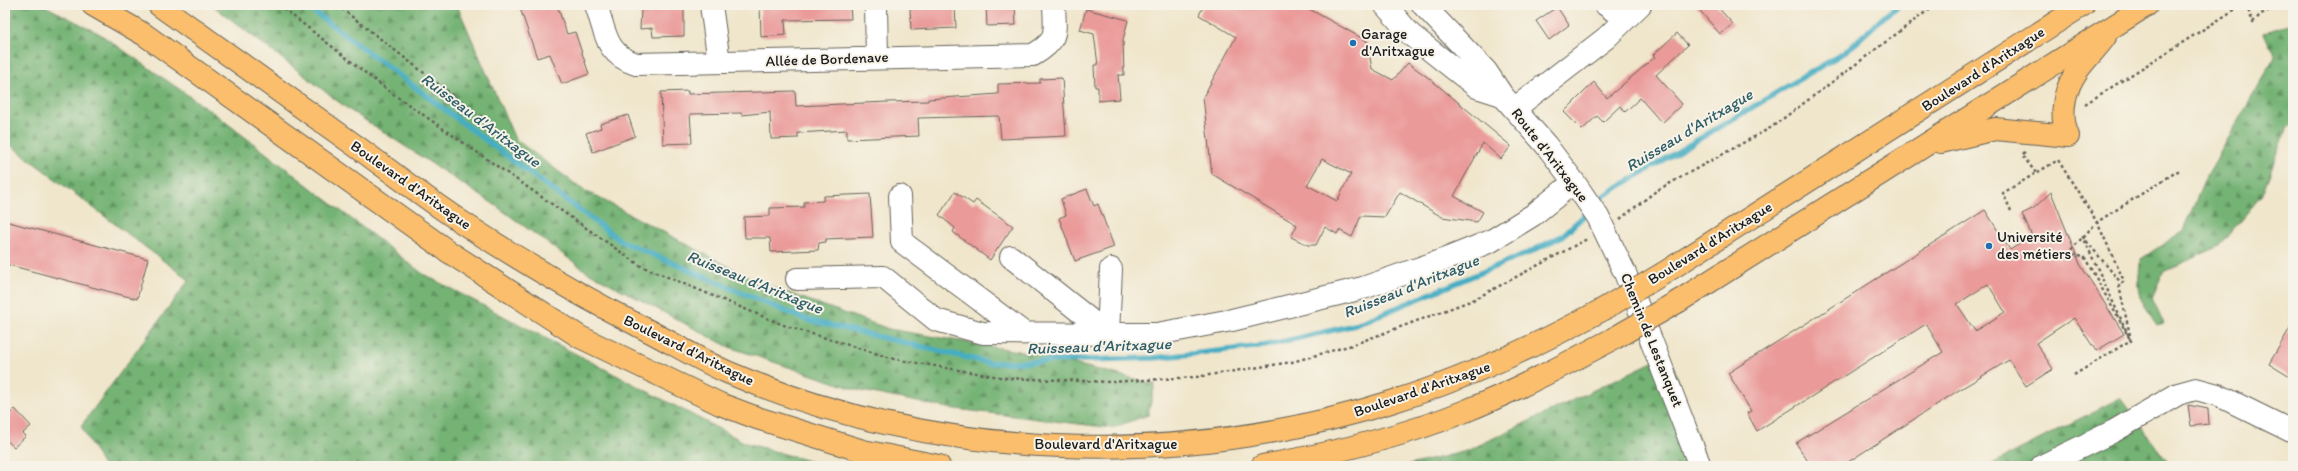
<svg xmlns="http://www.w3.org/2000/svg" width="2298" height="471" font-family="Itim,sans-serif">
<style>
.forest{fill:url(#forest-firs);stroke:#486848}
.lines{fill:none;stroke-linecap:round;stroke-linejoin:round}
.stream{stroke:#44adc3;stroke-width:5.5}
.building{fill:#ea9a99;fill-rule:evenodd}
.minor-casing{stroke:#66635a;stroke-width:24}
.major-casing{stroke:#66635a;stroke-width:24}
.path{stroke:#66635a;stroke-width:2.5;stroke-dasharray:3 3;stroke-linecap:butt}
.minor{stroke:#fff;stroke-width:22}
.major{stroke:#fabe6d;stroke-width:22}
.major-bridge-casing{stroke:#66635a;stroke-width:24;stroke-linecap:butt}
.major-bridge{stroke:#fabe6d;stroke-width:22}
.poi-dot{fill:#1f6fb2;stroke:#f7f3e8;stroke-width:1.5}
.labels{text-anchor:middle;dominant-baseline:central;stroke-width:4;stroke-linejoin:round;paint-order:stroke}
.poi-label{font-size:15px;fill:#1c1c1c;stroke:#f7f3e8;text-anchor:start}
.street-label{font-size:15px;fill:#1c1c1c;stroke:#f7f3e8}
.water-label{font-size:16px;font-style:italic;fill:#2e5d67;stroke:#f7f3e8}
</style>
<defs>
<pattern id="forest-firs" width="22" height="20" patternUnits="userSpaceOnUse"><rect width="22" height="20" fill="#74b374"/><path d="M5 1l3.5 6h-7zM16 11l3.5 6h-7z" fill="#5e915e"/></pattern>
</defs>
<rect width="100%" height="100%" fill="#f7f3e8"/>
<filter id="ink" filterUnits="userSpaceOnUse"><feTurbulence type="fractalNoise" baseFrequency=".025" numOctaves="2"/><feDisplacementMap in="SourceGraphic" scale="8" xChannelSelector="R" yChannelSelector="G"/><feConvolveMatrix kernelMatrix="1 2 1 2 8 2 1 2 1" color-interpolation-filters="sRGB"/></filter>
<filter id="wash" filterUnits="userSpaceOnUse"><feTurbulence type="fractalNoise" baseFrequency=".012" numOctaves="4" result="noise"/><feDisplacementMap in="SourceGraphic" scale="16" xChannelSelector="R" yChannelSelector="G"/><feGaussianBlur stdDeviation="0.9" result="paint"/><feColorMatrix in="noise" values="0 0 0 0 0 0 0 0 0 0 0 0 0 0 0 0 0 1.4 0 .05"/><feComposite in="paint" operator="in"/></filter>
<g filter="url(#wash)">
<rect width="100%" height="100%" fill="#f0e6cc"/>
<!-- forest -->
<path class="forest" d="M5,5h38l57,29 115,80 208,160 323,169 80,23h-723l-22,-40 108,-146 -184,-139z
M212,5h245l58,134 67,50 178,94 129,46 146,25 120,30 -7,31 -36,13 -164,-20 -91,-18 -128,-43 -143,-76 -91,-66 -147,-96z
M2293,22v101l-6,6 -26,67 -42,50 -56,26 -11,26 11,25 -7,2c-17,-27 -20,-35 -15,-66l42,-28 22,-52 70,-122 -11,-24z
M1669,354l39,112h-303l62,-15z
M2120,398l49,66 -5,2h-176z"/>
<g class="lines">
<!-- stream -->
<path class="stream" d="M305,5l316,236 183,78 186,44 164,-5 110,-12 91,-21 173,-72 34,-17 26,-24
M1596,204l9,-9 240,-143 42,-38 13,-9"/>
</g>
<g id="blocks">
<!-- building -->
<path class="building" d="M519,5h38l10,29 8,-2 14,42 -27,10 -12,-30 -13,4z
M760,5h90l1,14 -66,1 1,15 -25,2z
M955,5l1,23 -45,2 -1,-22z
M986,5h29l1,20 -29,1z
M1204,5h98l65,36 5,28 21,11 15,-17 22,16 81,67 -10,13 -18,-16 -29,53 29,16 -6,10 -35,-5 -42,-25 -15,25 -24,-1 -9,21 -13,-7 -2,4 -12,-7 -9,18h-8l-17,-8 6,-12 -85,-51 -9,-77 33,-60 -37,-22zM1322,159l29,15 -14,27 -30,-16z
M1695,5h21l17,19 -13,10z
M1557,7l12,18 -20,15 -13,-19z
M684,8v28l-31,1 -1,-9 -12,1 1,-19z
M1086,9l42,11 -5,20 1,35h-6l2,24 -22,2v-14h-3l-1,-22h4l-4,-31 -14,-4z
M1677,33l11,12 -32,30 26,29 -20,19 -22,-25 -15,14 -5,-6 -17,16 -6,-6 -15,14 -18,-18 30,-30 13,16 48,-41 -2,-2z
M1062,78l4,58 -65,3 -2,-23 -81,2 1,18 -72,3v-9l-49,3v5l-27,1 -1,-27 -28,3 -1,-2 -51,1 2,29 -29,1 -2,-52 27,-1v3l107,-3 1,15 92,-4 40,-1v-2l70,-5v-10l42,-1v-4z
M628,115l7,21 -42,16 -7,-19 15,-5 -1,-4z
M1087,189l7,17 4,-2 16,43 -39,14 -16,-43 7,-3 -5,-16z
M955,192l18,12 3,-4 37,26 -23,34 -37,-28 2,-4 -16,-13z
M2051,192l29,72 44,70 -28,17 -22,-33 -38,25 17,26 -27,17 -17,-26 -50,30 -117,76h-31l-15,-23 147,-91 -17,-28 -169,107 -10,-18 4,-2 -23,-38 257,-163 25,40 22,-14 -10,-22 12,-6zM1988,284l17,28 -30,19 -18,-27z
M870,194l3,43 -47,2v3l-7,1 -1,7 -47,2 -1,-14h-25l-1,-21 26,-1v-8l34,-1v-5l19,-1 1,-5z
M5,221l143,38 -11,40 -132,-35z
M2293,323v56l-24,-15z
M2188,405l20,4 1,15 -18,2z
M15,409l16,17 -8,7 3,3 -12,11 -9,-8v-21z"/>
</g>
</g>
<g filter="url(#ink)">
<use href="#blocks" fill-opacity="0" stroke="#66635a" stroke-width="1"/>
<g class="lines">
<defs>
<path id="minor" d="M596,5c10,28 9,49 40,59l397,-9c26,-15 22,-22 21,-50
M711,5l8,57
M876,5l1,53
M1385,5l26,30 66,52 25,8
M1423,5l63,66 16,24 44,50 28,37 24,35 27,56 75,193
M1606,5l19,14
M1514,109l92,-71 34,-33
M900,196l2,46 122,91
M1011,257l97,77
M797,279l86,-2 53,43 47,13 174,1 75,-14 131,-32 83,-29 45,-18 42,-26 41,-33
M1108,334l3,-65
M2042,466l72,-35 64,-37 18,-5 22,6 75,37"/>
<path id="major" d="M93,5l52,30 304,217 131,85 140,67 37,14 106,33 76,15
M159,5c67,48 134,96 201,144 34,25 68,51 103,74 58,38 118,73 180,105 28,14 55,31 84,44 208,89 449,98 664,30 74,-23 143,-55 211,-92
M2068,136c-8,-19 -5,-42 6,-60 7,-13 22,-26 31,-39
M1941,142l54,-13 73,7
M1664,273l419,-268
M1679,301l468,-296
M1262,466c68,-12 137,-28 201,-54 52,-21 101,-47 150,-73"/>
</defs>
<!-- minor casing -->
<use href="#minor" class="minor-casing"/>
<!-- major casing -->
<use href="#major" class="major-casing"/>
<!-- path -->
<path class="path" d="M279,5l107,84 255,177 145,60 108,33 112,19 105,4 85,-5 96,-15 60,-17 121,-45 114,-61
M337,5l160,125
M2246,5l7,17 8,-8 20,-9
M2085,104l157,-99
M2025,152l-3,3 14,18
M2011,211l-8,-18 55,-33 39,62 -29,31 17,5 46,83 -48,-104 39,47
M1620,219l36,-28 116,-64 163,-122
M2130,335l-11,-49 5,-5 -27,-59 84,-53
M2074,375l57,-35"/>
<!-- minor -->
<use href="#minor" class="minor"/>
<!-- major -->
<use href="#major" class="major"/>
<defs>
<path id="major-bridge" d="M1602,310l62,-37
M1613,339l66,-38"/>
</defs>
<!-- major-bridge casing -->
<use href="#major-bridge" class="major-bridge-casing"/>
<!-- major-bridge -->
<use href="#major-bridge" class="major-bridge"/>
</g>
</g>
<!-- markers -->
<g class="poi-dot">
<circle cx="1353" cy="43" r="4"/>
<circle cx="1989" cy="246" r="4"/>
</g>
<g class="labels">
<!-- poi labels -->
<g class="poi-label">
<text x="1361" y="34">Garage<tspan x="1361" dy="17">d'Aritxague</tspan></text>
<text x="1997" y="237">Université<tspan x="1997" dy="17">des métiers</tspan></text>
</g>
<!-- street labels -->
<g class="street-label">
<text transform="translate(827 59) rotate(-2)">Allée de Bordenave</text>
<text transform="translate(1983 69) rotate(-33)">Boulevard d'Aritxague</text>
<text transform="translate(1550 155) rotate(52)">Route d'Aritxague</text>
<text transform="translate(411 185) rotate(35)">Boulevard d'Aritxague</text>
<text transform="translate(1710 243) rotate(-32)">Boulevard d'Aritxague</text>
<text transform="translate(1652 340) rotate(68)">Chemin de Lestanquet</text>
<text transform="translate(689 350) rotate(26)">Boulevard d'Aritxague</text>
<text transform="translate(1422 389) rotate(-19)">Boulevard d'Aritxague</text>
<text x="1106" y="444">Boulevard d'Aritxague</text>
</g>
<!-- water labels -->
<g class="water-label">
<text transform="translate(481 120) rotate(37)">Ruisseau d'Aritxague</text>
<text transform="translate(1689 130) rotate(-31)">Ruisseau d'Aritxague</text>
<text transform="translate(755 282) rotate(22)">Ruisseau d'Aritxague</text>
<text transform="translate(1411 286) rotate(-22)">Ruisseau d'Aritxague</text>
<text transform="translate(1099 346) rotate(-2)">Ruisseau d'Aritxague</text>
</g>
</g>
<!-- margin -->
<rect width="2298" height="471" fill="none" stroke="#f7f3e8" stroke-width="20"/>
</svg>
